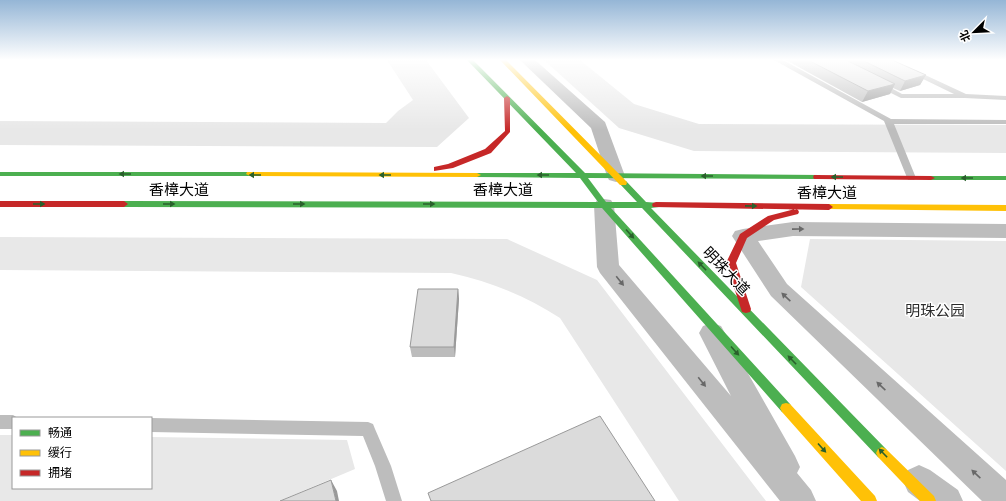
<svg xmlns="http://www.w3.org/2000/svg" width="1006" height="501" font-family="Figtree,'Noto Sans SC',sans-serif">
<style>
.green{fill:#e8e8e8}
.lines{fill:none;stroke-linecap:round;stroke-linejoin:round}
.lane{fill:#bdbdbd;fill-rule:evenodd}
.street{fill:#bdbdbd;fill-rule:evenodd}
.fast{fill:#4caf50;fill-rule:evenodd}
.slow{fill:#ffc107;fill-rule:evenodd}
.jam{fill:#c62828;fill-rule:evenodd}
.wall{fill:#bcbcbc}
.shaded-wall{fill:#999}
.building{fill:#dbdbdb;stroke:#999}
.oneway{fill:#2a602c}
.oneway2{fill:#686868}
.labels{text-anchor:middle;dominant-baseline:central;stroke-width:3;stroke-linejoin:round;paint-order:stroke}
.street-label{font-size:15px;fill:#000;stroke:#fff}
.park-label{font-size:15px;fill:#2c2c2c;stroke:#fff}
</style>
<rect width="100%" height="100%" fill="#fff"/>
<!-- green -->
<path class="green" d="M387,60h39l43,58 -32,29 -437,-2v-24l386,2 12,-12 15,-11z
M544,60h36l54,44 65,20 307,1v28l-312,-2 -75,-23z
M0,237l507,2 90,41 169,221h-87l-119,-183c-34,-22 -69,-36 -109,-45l-451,-3z
M810,239l196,2v230l-205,-184z
M0,435h13v53h138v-51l196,3 8,29 -76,32h-279z"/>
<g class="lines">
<!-- lane -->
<path class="lane" d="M774,60h9l108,59 115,1v4h-112l22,54 -2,2h-6l-24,-59z
M884,60h9l73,34 40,2v4l-41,-2h-64l-26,-13 4,-2h3l20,11h52z
M0,415h13l5,3h-5v11h-13z
M151,418l217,4 5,2 2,5 16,37 11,35h-16l-11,-35 -12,-30 -212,-4z"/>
<!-- street -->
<path class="street" d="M520,60h15l70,62 20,54 -2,4 -7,2 -7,-2 -2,-4 -16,-48z
M604,199l7,1 3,5 5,60 112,131 -32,-63 4,-7 9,-3 9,3 74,130 5,11 -3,6 14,17 5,11h-36l-180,-228 -3,-6 -3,-62 3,-5z
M793,222l213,2v14l-213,-2 -35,5 29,43 219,196v21h-24l-211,-205 -39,-60 3,-5 8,-2z
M919,465l11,5 28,20 5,11h-43l-12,-9 -5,-11 5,-11z"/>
<!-- fast -->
<path class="fast" d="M467,60h6l112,113 235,2 1,2 -1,2h-3l-229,-1 18,24h31l-18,-19 4,-2h3l20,21 13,1 1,2 -1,2 -8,1 235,241 2,4 -2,4 -4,2 -4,-2 -236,-249h-31l179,196 2,4 -2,4 -4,1 -4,-1 -180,-204 -478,-1 -4,-3 4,-3 474,1 -18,-24 -106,-1 -1,-2 1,-2h102z
M0,172h250l4,2 -4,2h-250z
M928,176h78v4h-78l-1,-2z"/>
<!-- slow -->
<path class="slow" d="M500,60h6l120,121 1,2 -1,2h-6z
M247,172l230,1 4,2 -4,2 -227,-1 -4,-2z
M829,204l177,1v6l-180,-2 -1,-2z
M786,403l4,1 85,92 2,5h-16l-79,-89 -2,-4 2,-4z
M882,447l4,2 48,47 2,5h-16l-42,-44 -2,-4 2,-4z"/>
<!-- jam -->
<path class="jam" d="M507,96l3,2v34l-19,21 -38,15 -19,3v-4l14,-3 37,-15 20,-18 -1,-33z
M814,175l117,1 4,2 -4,2 -114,-1h-3l-1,-2z
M0,201h124l4,3 -4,3h-124z
M656,202l173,2 4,3 -4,3 -176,-3 -1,-2 1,-2z
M795,209l3,1 1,2 -1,2 -24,6 -27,18 -11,25 15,46 -1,3 -4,1 -4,-1 -16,-49 14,-29 28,-18z"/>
</g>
<!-- wall -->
<path class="wall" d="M786,60h106l34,15 -6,10 -20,6 -7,-3 -3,6 -28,8z
M458,289l1,10 -4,58h-43l-2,-10z"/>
<!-- shaded-wall -->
<path class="shaded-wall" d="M926,75l-6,10 -20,6 5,-10z
M895,84l-5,10 -28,8 6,-11z
M458,289l1,10 -4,58 -1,-10z
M331,480l6,11 2,10h-3z"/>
<!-- building -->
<path class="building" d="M808,60h38l49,24 -27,7z
M862,60h30l34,15 -21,6z
M418,289h40l-4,58h-44z
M600,416l55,85h-224l-3,-8z
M331,480l5,21h-56z"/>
<!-- one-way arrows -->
<defs><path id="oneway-solid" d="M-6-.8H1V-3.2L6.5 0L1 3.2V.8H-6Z"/></defs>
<g class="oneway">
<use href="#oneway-solid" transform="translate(125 174) rotate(-180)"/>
<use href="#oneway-solid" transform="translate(255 175) rotate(-180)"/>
<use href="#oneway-solid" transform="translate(385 175) rotate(-180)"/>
<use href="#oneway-solid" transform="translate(543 175) rotate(-180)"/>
<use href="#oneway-solid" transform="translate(707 176) rotate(-180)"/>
<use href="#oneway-solid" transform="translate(837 177) rotate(-180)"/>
<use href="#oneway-solid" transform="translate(967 178) rotate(-180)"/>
<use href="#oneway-solid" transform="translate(39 204)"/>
<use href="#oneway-solid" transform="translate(169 204)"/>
<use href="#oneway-solid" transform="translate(299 204)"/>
<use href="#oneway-solid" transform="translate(429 204)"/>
<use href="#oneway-solid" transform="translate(751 206) rotate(1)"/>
<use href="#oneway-solid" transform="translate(630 234) rotate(48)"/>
<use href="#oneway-solid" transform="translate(702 266) rotate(-134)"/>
<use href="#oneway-solid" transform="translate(735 351) rotate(48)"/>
<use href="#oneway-solid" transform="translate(792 360) rotate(-134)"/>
<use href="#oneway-solid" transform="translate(822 448) rotate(48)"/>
<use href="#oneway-solid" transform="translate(883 453) rotate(-134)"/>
</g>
<g class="oneway2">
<use href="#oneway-solid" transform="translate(798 229) rotate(-1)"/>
<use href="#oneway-solid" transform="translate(620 281) rotate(51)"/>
<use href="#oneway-solid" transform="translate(786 297) rotate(-137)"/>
<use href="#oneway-solid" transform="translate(702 382) rotate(51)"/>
<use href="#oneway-solid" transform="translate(881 386) rotate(-137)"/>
<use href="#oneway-solid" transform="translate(976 474) rotate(-137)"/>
</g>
<!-- sky -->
<linearGradient id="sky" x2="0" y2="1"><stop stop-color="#95b6d6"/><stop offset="0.46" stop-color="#fff"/><stop offset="1" stop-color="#fff" stop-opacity="0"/></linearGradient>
<rect width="1006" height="130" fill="url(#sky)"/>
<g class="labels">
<!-- street labels -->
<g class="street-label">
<text x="179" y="190">香樟大道</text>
<text x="503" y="190">香樟大道</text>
<text x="827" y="193">香樟大道</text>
<text transform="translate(726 271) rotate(46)">明珠大道</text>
</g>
<!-- park labels -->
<g class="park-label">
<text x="935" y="311">明珠公园</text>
</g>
</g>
<!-- legend -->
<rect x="12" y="417" width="140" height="72" fill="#ffffff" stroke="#999999"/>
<rect x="20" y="430" width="20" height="6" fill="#4caf50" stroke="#999999"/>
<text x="48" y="437" font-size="12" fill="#000000">畅通</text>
<rect x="20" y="450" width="20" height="6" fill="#ffc107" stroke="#999999"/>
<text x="48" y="457" font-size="12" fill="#000000">缓行</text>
<rect x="20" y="470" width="20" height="6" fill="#c62828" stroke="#999999"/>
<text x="48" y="477" font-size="12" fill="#000000">拥堵</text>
<!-- north arrow -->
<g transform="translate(974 32) rotate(246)" stroke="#ffffff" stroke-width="3" paint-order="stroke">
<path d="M0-3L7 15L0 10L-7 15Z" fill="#000000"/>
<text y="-6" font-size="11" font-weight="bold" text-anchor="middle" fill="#000000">北</text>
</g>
</svg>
